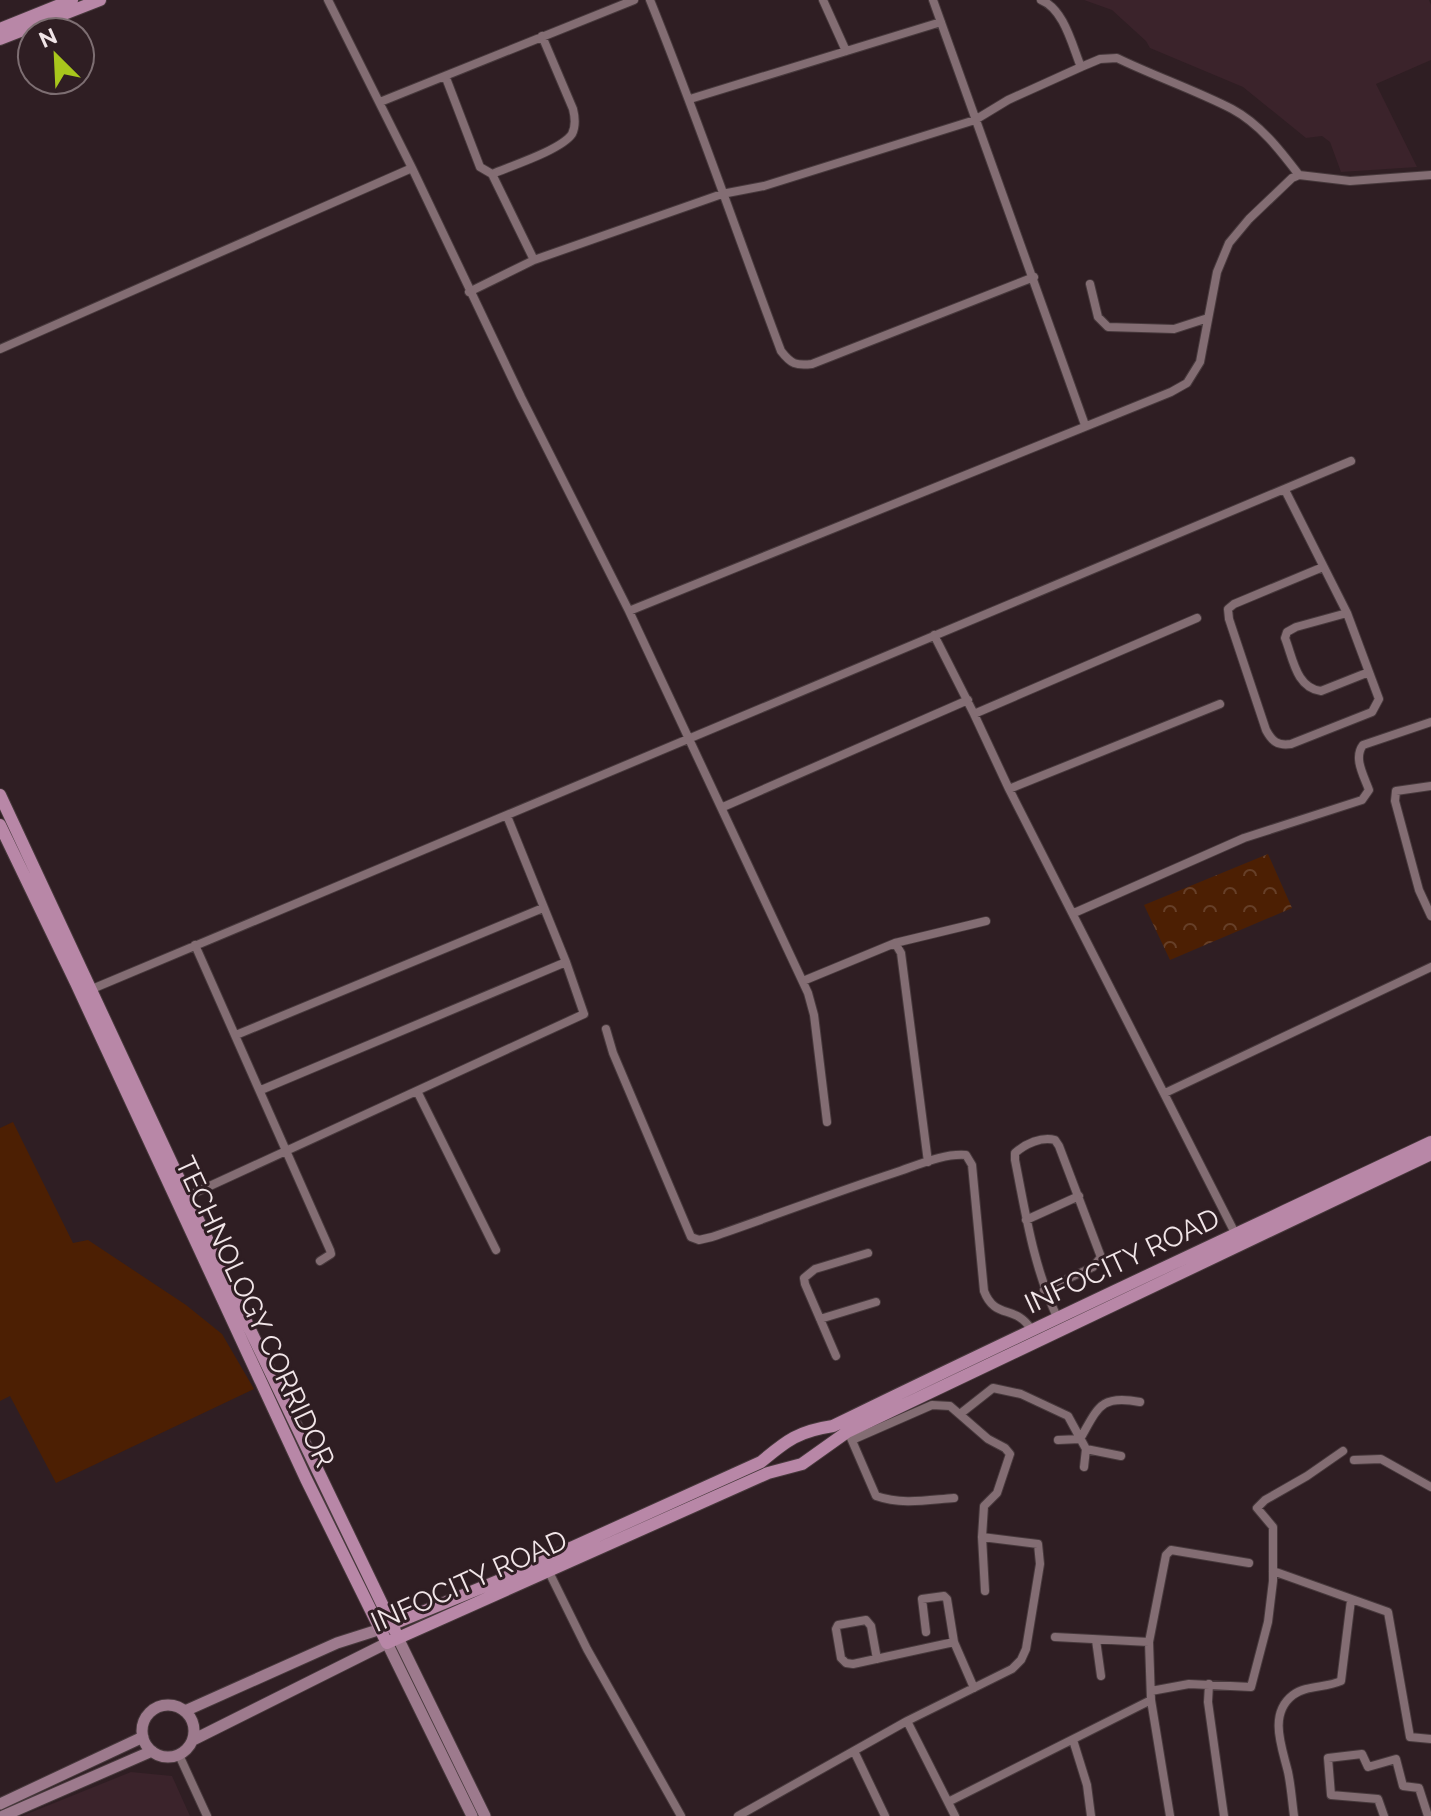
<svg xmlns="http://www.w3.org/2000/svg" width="1431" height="1816" font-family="Raleway,sans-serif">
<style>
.built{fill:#3b232b}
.grass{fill:#4c1f03}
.park{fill:url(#park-crowns)}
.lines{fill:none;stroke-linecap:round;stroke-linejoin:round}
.street-casing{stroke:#47393c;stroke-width:10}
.secondary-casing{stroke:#47393c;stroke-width:13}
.primary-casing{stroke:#47393c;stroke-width:14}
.street{stroke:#836d73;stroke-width:8}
.secondary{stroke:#9d7a8d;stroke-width:11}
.primary{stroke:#b887a7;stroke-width:12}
.labels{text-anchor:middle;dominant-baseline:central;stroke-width:6;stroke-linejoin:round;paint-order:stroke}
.street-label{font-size:28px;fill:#f1e5e8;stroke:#2f1e23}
</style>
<defs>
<pattern id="park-crowns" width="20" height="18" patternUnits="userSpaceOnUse" patternTransform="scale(2)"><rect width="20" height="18" fill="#4c1f03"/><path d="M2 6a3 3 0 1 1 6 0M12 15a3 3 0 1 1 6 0" fill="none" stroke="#663f28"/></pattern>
</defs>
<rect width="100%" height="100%" fill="#2f1e23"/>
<!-- built -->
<path class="built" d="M1084,0h345l2,5v55l-55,24 41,83 -76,5 -11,-30 -8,-6 -16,2 -63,-51 -93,-39 -4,-7 -34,-31z
M131,1772l41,4 18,40h-168z"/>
<!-- grass -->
<path class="grass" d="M13,1122l60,121 15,-3 98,65 36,29 32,55 -198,94 -46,-87 -10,5v-273z"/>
<!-- park -->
<path class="park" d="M1268,854l24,54 -122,52 -26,-55z"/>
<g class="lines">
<defs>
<path id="street" d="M328,0l84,168 109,229 108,214 179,382 6,22 13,107
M650,0c47,116 87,234 131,351 10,13 15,15 31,13l222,-87
M823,0l23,51
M933,0l152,425
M1041,0c23,9 31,45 40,67
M446,78l34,89 12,7 42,86 188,-66 42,-8 211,-66 33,-20 73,-33 19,-8 17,-1c37,18 78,32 115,51 28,15 48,41 67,66
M690,99l251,-77
M380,102l254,-102
M492,174c19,-8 69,-24 80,-40 4,-8 3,-17 1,-25l-31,-73
M1090,284l8,33 10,10 66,2 34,-11
M469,292l65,-32
M0,349l412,-181
M1285,490l62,123 32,86 -7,13 -81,32c-14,2 -19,-3 -25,-14l-37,-111 -1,-10 6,-5 89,-37
M629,611l542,-219 16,-9 13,-21 17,-90 12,-29 20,-24 43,-41 7,-3 51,6 81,-6
M1347,613l-51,14 -9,5 -2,6c8,20 11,50 36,53l48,-19
M934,635l40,79 35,75 227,446
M974,714l223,-96
M1431,786l-35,5 -1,10 24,89 12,26
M1009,789l211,-85
M723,807l245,-107
M1074,913l170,-75 118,-38 7,-10c-5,-14 -16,-32 -6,-45l68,-23
M895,943l91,-22
M195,945l135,305 1,4 -11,7
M803,981l92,-38 6,10 27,209
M92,989l1259,-528
M606,1029l7,24 78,184 8,3 13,-3c61,-21 121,-44 182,-64 22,-7 49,-20 72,-18l6,10 12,126c11,29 31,13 47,38
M236,1035l307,-127
M261,1090l305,-128
M417,1091l79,159
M1165,1093l266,-126
M188,1196l396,-182 -18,-52 -59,-146
M1026,1220l53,-24
M1044,1290l49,-23 8,-10 -42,-111 -4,-6c-13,-4 -30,4 -40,13v7c11,55 18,105 42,157
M820,1319l56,-17
M836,1356l-31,-72 -1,-6 11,-9 53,-16
M960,1414l33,-26 28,6 47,22 18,33 -2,18
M850,1436l26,60c26,9 51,4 78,2
M852,1440l80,-35 18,1 38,33 17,9 5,6 -13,39 -13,13 -2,31 3,54
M1058,1440l22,-1c18,-31 20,-45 60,-37
M1086,1449l35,7
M1354,1460l27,-1 50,28
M1273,1571l115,41 22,125 21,2
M549,1572l38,77 94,167
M926,1632l-4,-33 22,-3 3,3 7,43 20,46
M1055,1637l94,5
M1096,1640l5,36
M877,1659l-6,-33 -5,-6 -28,5 -2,4 5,29 5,5 7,1 101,-22
M1209,1684l-1,18 16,114
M1151,1691l38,-7 62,3 17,-65 5,-41v-54l-16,-19 8,-8 42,-24 36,-25
M1151,1700l19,116
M907,1721l48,95
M1073,1740l14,45 4,31
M854,1751l31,65
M179,1755l28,61
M948,1802l203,-102 -2,-58 17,-87 5,-5 78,13
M738,1816l169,-95 105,-52 9,-9 5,-11 14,-85 -2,-20 -56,-7
M1294,1816c-2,-15 -3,-30 -6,-44 -6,-25 -20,-58 5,-77 13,-10 33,-7 48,-14l10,-81
M1384,1816l-6,-17 -47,-4 -3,-37 34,-4 6,13 28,-8 7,27 16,2 9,28"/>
<path id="secondary" d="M398,1638l87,178
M142 1731a26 26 0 1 1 52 0a26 26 0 1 1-52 0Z
M185,1711l152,-68 44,-14
M193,1740l194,-97 85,173
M0,1804l143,-67
M3,1816l149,-65"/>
<path id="primary" d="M0,29l72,-29
M0,39l100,-39
M0,795l229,491 166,345
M0,825l76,158 230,496 81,164 381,-170 34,-9 45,-32 584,-278
M381,1629l119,-49 261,-118c26,-22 38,-31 72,-36 198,-97 399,-190 598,-284"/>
</defs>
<!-- street casing -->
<use href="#street" class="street-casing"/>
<!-- secondary casing -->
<use href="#secondary" class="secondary-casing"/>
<!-- primary casing -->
<use href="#primary" class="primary-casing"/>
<!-- street -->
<use href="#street" class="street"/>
<!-- secondary -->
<use href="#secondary" class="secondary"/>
<!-- primary -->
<use href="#primary" class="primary"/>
</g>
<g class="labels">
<!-- street labels -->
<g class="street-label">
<text transform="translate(1122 1261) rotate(-25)">INFOCITY ROAD</text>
<text transform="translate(255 1312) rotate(65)">TECHNOLOGY CORRIDOR</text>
<text transform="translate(469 1581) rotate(-24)">INFOCITY ROAD</text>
</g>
</g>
<!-- north arrow -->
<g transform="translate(56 56) rotate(336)"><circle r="38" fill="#2f1e23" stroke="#7d6e72" stroke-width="2"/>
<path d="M0-6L14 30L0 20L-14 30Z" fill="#a8c71c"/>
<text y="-12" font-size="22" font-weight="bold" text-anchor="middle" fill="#f1e5e8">N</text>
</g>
</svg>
